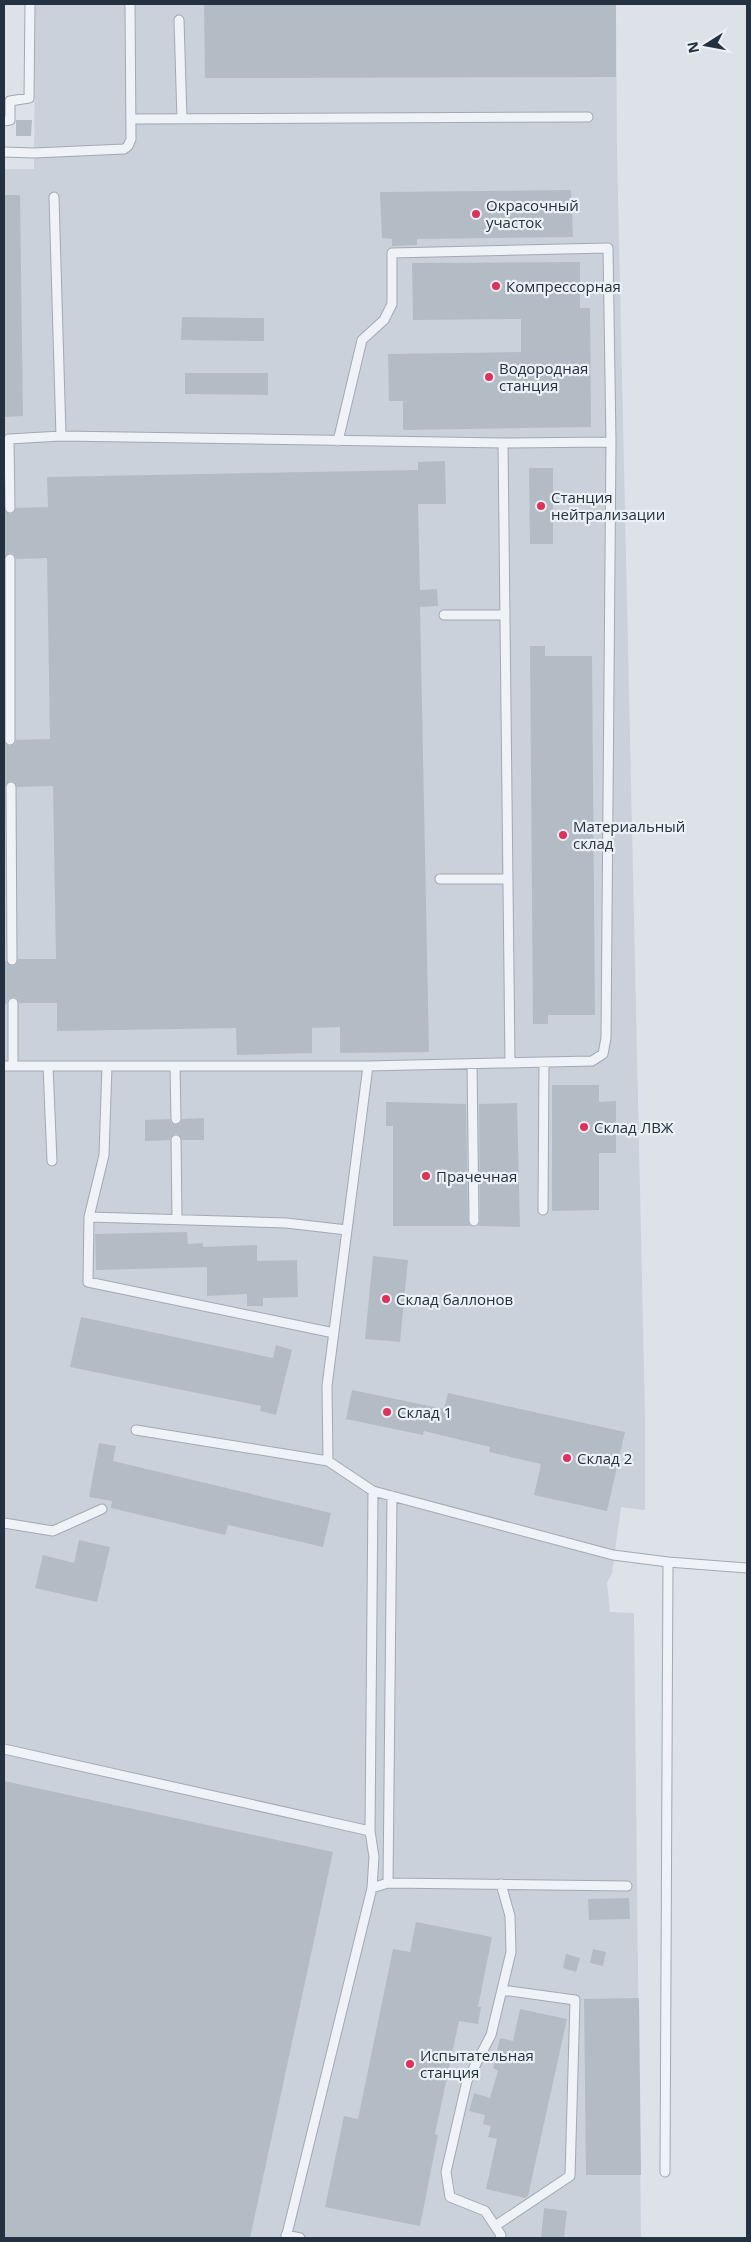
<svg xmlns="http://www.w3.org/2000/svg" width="751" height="2242" font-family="'Open Sans',sans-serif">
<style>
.built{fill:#cad1da}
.building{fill:#b3bcc5}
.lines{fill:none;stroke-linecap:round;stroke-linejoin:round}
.service-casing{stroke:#a1a9b2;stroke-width:11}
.service{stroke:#eff2f6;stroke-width:9}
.poi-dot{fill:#dd325c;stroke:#ecf1f6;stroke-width:2}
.labels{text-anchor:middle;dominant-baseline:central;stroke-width:4.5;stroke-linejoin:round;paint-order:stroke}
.poi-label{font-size:15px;fill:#243140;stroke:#ecf1f6;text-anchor:start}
</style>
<rect width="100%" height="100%" fill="#dce2e8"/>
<!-- built -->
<path class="built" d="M35,4h581l1,146 28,1265v95l-24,-3 -9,66 -5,10 3,29 24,1 7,625h-637v-2069h30z"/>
<!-- building -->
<path class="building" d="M204,4h412v73l-411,1z
M16,120h16l-1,16h-15z
M571,190l2,47 -156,2v6l-25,1v-7l-10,-1 -2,-46z
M4,195h16l3,221 -19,1z
M580,262v46h10l1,119 -188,3v-29h-14l-1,-47 133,-2v-33l-108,1 -1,-57z
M182,317l82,1v23l-83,-1z
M185,373h83v22l-83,-1z
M445,461l1,43h-28l2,86 17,-1 1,17 -18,1 9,445 -89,1v-26l-28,1v25l-75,2 -1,-27 -179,3v-28h-38l-2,-5 -4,-1 -5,2 -1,5h-3v-44l9,6 4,-3 1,-4h38l-3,-173 -36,1 -3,-5 -4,-1 -6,6v-47l2,5 4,1 5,-2 1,-4 34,-1 -3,-181 -31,1 -2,-5 -4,-1 -6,6v-51l3,5 4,1 5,-6 32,-1 -1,-30 371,-7v-8z
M529,468h24v76h-23z
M530,646h15v10h47l3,359h-47v9h-15z
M552,1085h47v17l17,-1v52h-17v57l-47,1z
M386,1102l80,2 2,117 2,5h-77v-100h-7z
M517,1103l3,124 -42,-1 2,-5 -1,-117z
M204,1118v22h-22l-3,-5 -4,-1 -4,3 -1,3 -25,1v-21l25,-1 1,4 5,2 4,-1 2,-5z
M187,1232l1,12 15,-1v4l54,-2v16l40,-1 1,37 -35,1v8h-16v-12l-40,2v-29l-111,3 -1,-36z
M373,1256l35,4 -8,82 -35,-3z
M81,1317l192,41 3,-13 16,5 -16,65 -16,-4 1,-5 -191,-39z
M352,1390l92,19 4,-16 177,39 -18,79 -73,-16 7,-31 -52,-12 1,-5 -66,-16 -1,4 -77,-16z
M99,1443l17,3 -3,15 218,52 -8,34 -95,-22 -3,10 -114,-27 1,-7 -23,-4z
M79,1540l31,7 -13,55 -62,-14 8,-33 31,8z
M4,1781l329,71 -83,386h-246z
M629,1898l1,21 -41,1 -1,-21z
M416,1922l76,15 -14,70h3l-3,17 -19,-3 -24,113 3,1 -18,91 -95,-19 19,-91 14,3 35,-170 17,3z
M593,1949l13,3 -3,14 -13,-3z
M566,1954l14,4 -4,14 -13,-4z
M639,1998l2,177h-55l-2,-176z
M520,2009l47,10 -39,177 -3,2 -39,-9 11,-50 -9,-2 3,-11 -8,-2 2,-9 -16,-4 5,-18 16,5 8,-27 -5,-3 7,-30 13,3z
M544,2208l23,3 -3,27h-23z"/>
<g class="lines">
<defs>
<path id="service" d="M179,20l3,99
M132,119l456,-2
M4,121l6,-1v-19l19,-3 1,-94
M4,152l30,1 90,-4 4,-3 3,-7 -1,-135
M54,197l7,239
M10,508l-1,-69 52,-3 442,7
M10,559v181
M444,615h61
M11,787l1,173
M440,879h68
M510,1063l-7,-620 108,-1
M472,1064l2,157
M4,1066h364l224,-5 11,-7 3,-16 5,-596 -3,-194 -216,5v51l-8,16 -22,20 -24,101
M13,1066v-63
M48,1066l4,95
M175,1066l1,53
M368,1066l-41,320 1,75 45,30 240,64 55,7 79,6
M176,1140l1,79
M543,1210l1,-148
M89,1217l15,-62 3,-89
M334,1333l-246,-51 1,-65 197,6 61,7
M136,1430l192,31
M4,1523l49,8 49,-22
M4,1749l366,82
M388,1883l4,-387
M372,1888l16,-5 239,3
M665,2172l3,-610
M495,2226l75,-50 5,-176 -73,-10
M286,2235l14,3
M286,2238l86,-350 2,-31 -4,-26 3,-340
M500,2238l1,-3 -16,-24 -35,-14 -4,-25 21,-91 24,-46 20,-83 -1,-36 -9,-32"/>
</defs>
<!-- service casing -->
<use href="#service" class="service-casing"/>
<!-- service -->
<use href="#service" class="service"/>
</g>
<!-- markers -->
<g class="poi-dot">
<circle cx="476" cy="214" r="5"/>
<circle cx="496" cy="286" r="5"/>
<circle cx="489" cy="377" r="5"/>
<circle cx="541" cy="506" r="5"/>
<circle cx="563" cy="835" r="5"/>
<circle cx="584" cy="1127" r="5"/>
<circle cx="426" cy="1176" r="5"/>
<circle cx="386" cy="1299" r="5"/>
<circle cx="387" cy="1412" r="5"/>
<circle cx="567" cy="1458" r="5"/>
<circle cx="410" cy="2064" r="5"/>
</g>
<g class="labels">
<!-- poi labels -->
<g class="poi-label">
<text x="486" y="205">Окрасочный<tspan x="486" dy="17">участок</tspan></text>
<text x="506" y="286">Компрессорная</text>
<text x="499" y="368">Водородная<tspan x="499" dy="17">станция</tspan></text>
<text x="551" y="497">Станция<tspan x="551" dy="17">нейтрализации</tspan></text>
<text x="573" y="826">Материальный<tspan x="573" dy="17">склад</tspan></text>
<text x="594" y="1127">Склад ЛВЖ</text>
<text x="436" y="1176">Прачечная</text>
<text x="396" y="1299">Склад баллонов</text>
<text x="397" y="1412">Склад 1</text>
<text x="577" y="1458">Склад 2</text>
<text x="420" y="2055">Испытательная<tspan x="420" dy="17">станция</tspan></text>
</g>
</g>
<!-- border -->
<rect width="751" height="2242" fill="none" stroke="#243140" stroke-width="10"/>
<!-- north arrow -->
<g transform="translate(706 45) rotate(259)" stroke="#ecf1f6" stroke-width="4" paint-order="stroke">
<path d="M0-4L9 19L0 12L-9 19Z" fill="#243140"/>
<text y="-8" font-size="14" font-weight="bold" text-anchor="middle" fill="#243140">N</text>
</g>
</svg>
